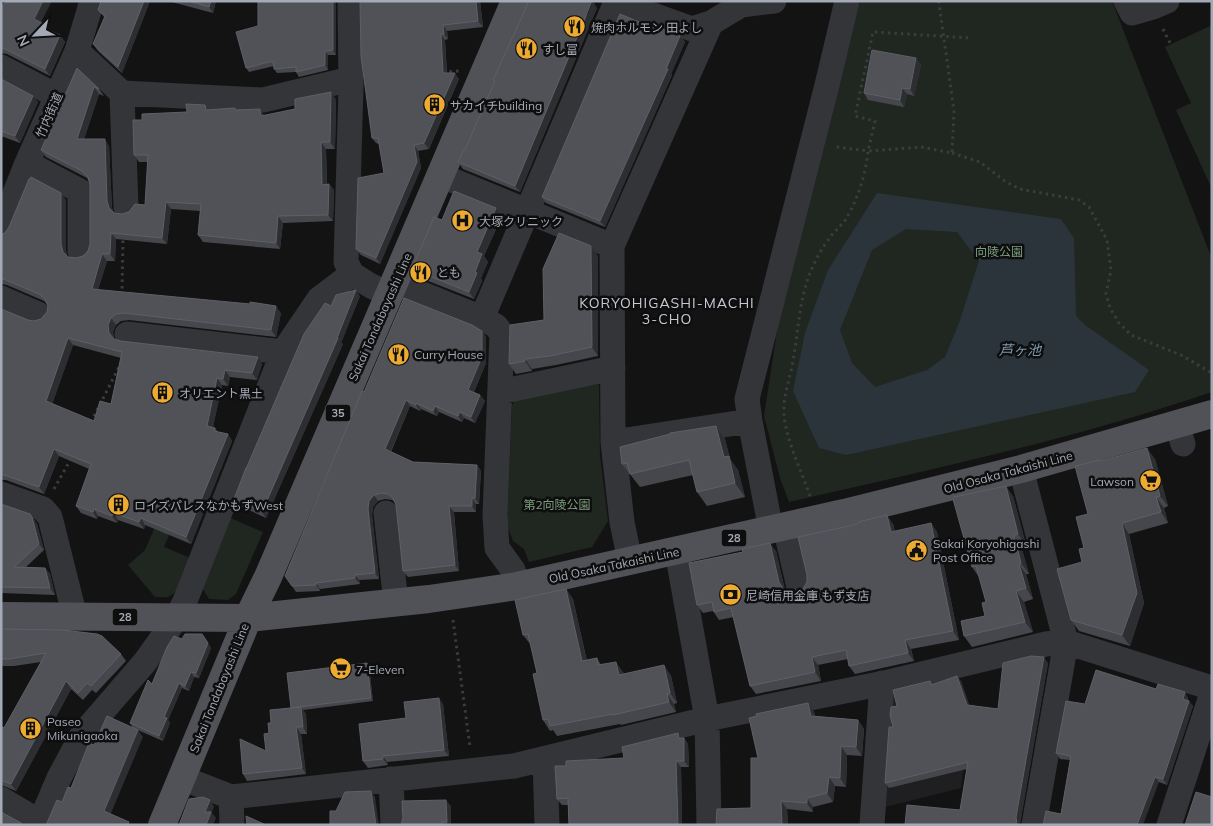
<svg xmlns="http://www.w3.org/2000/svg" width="1213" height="826" font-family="Mulish,'Noto Sans JP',sans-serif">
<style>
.built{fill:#1f1f21}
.green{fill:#1f2720}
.water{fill:#2b343a;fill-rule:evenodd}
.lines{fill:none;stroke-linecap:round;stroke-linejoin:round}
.path{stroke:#3a3c40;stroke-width:3;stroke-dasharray:2.5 4;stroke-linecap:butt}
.minor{stroke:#343539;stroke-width:25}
.major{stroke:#505258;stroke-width:28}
.wall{fill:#46474c;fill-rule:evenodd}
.shaded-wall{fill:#2d2e31}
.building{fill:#505257;stroke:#5d6066;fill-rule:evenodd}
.labels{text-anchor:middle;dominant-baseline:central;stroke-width:5;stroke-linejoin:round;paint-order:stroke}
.shield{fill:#0e0e0f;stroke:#777b83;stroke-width:1}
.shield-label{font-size:11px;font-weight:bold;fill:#a4aab5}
.poi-label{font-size:12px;fill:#a4aab5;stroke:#0e0e0f;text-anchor:start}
.street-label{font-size:12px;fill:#a4aab5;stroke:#0e0e0f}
.park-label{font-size:12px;fill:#7c9f7d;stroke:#0e0e0f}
.neighbourhood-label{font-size:14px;letter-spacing:1px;fill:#c5c9d1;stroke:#0e0e0f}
.water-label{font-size:14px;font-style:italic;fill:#7c98af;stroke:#0e0e0f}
</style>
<rect width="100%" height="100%" fill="#131314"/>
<!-- built -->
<path class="built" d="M934,682l37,33 -10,73 -80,20 9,-109 7,-9z"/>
<!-- green -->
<path class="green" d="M862,1h250l100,258v133c-138,47 -282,78 -423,110l-9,-24 -16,-62 16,-104 75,-304z
M1212,25v162h-1l-35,-77 15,-7 -26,-56z
M593,380l6,5 1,70 8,66 -16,26 -63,15 -5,-13 -11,-8 -6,-16 5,-120 5,-7z
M228,517l35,15 -27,62 -8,6 -19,-1 -8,-13z
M155,527l15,6 -6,14 29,12 -12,30 -13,8h-13l-27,-32 17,-15z"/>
<!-- water -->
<path class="water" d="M877,193l184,26 13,19 2,78 9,9 64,45 -14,22 -289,63 -27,-7 -26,-57 12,-58 23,-63zM906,229l51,3 22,29 -20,62 -14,34 -18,13 -52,17 -23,-24 -12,-33 32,-80z"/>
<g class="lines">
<!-- path -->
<path class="path" d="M939,1v2l15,108 -2,42 -31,-6 -53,4 7,-30 -20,-5 18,-84 98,6
M1163,29l8,16
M443,72l16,-1
M952,153l28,9 26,20 14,7 59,11 10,7 18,33 4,30 -5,24 4,14 9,15 12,12 50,20 31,18
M122,295l1,-59
M91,422l28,-55
M54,489l18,-32
M810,496c-8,-24 -25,-58 -26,-83 -1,-18 6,-34 9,-52 6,-33 6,-68 22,-99 4,-9 10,-18 16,-26 5,-6 11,-11 15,-17 12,-20 20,-46 22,-68l-32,-4
M453,620l17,127"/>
<!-- minor -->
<path class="minor" d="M350,1l1,86 -5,175 6,12 19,12 18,8
M614,1l78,28 19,-6 30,-18 33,-4
M1126,1l6,12 21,-6 14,-6
M77,51l45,42 141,7 88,-21
M1,67l56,29
M122,93l4,114
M27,163l53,28v60
M442,176l170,70
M1,228l26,-65 50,-112 15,-50
M395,283l87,35
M1,298l37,16
M127,334l156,18
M500,392l113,-24
M1177,425l6,19
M613,442l137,-21
M1021,469l45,173 146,46
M1,494l42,15 7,8 25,100
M386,513l10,90
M785,527l14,60
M771,530l-21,-109 -3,-22 80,-314 20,-84
M677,551l30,168 2,106
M630,561l-8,-39 -9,-80 -1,-196 99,-223
M517,586l-4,-16 -16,-22 -2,-33 7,-181 -6,-8 -14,-8 134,-316
M545,759l2,66
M182,778l49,19 283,-31 193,-47 182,-37 157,-38 20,-2 -32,183
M391,779l2,46
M231,797l1,28
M1,799l39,23
M39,825l20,-47 23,-43 63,-73 32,-45 8,-16 98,-249 36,-53 33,-25
M872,825l10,-142
M1169,825l43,-132"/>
<!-- major -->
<path class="major" d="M1,616l247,2 181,-19 88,-13 327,-73 177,-44 191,-55
M162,825l86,-207 20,-41c82,-192 166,-383 247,-576"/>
</g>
<!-- wall -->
<path class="wall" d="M101,1h49l-28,72 -24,-22 -5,-7 12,-26 -7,-8z
M168,1h48l-3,12z
M336,1v54h-8v15l-29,7 -3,-5 -19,1 -3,-4v-3l-25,6 -3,-4 12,-42z
M360,1h120l3,26 -36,4 1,8 -3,1 2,33 12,6 -30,70 -11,2 3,17 -41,96 -19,-9 -5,-6 28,-76 -5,-29 -3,-1 -4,-5z
M1,8l40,14 5,7 14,6 5,7 -15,34 -43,-22 -6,-1z
M597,8l-77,184 -57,-23 -5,-7 7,-12 30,-68 -2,-2z
M651,27l29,9 5,6 -14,32 1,1 -67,152 -59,-24 -4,-6z
M916,58l5,7 -7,31 -7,-2 -3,13 -36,-7 -4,-7z
M77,68l22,21 5,7 -5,-2 -15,45 25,7 3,62 2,5 8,1 23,-9 3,-43h-9l-5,-7 8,-35 45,-8 48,-4 1,2 29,6 30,-7 41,-10 -1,50h-9l1,35h2l5,6 -1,31 -50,2 -3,26 -77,-7 -5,-7 2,-24 -29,-2 -4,35 -51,-5 -1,22h-8l-9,29 183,23 -5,24 -147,-17 -8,1 -5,4 -3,7 1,7 7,2 141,23 -5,16 -27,-3 -2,9 -6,-1 -9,42 2,1 3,4 10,2 4,7 -41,103 -46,-19 -1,4 -26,-9 -1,3 -19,-7 -1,3 -16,-6 -5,-7 13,-37 -30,-13 -15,38 -38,-14h-5v-171l27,11 6,1 7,-2 6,-7 1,-6 -2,-3 -2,-2 -37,-16 -6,-1v-50l4,-1 4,-6 21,-48 36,21v51l1,4 1,2 8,1 7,-2 5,-5 2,-7v-60l-3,-6 -41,-21 -5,-7zM73,345l48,13 -10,46 -17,17 -42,-17z
M1,79l37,23 -18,41 -19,-7z
M496,208l6,8 -18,40 4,6 -7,16 1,3 -8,18 -56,-22 -6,-8 30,-49z
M598,256v100l-42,9 -24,4v2l-16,3 -7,-10z
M360,296l-19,47 2,1 -77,174 -28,-13 -4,-6 12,-31 85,-162z
M482,331l4,6v26l-12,29 6,3 5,6 -10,22 -11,-5 -2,4 -23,-10 -2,4 -16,-7 -1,2 -10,-5 -19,46 22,10 64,3 4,6 -2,33h-3v8h-22l5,59 -51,6 -5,-6 -7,-66 -1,-3 -3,-2 -7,-1 -7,2 -5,6 -1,8 7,64 -20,1 1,4 -40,5v2l-24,1 -11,-16 79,-184z
M716,426l9,13 5,20 8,11 7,27 -38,9 -10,-14 -4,-17 -53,12 -18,-23z
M1155,459l13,47 -4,2 4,15 -39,11 15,69 -14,43 -51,-15 -8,-11 11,-58 6,-48 12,-54 1,1z
M1013,496l13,49 -5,1 8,28h-3l7,25 -9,3 9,30 -61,15 -8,-11 21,-20 1,-14 -7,-25 -7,-10z
M1,504l31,13 5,7 7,26 -18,17 19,1 5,6 5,21 -54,-2z
M931,523l6,9 22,108 -48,9 3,12 -59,13 -6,-8 -1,-7 -30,6 3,16 -65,13 -6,-8 -16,-69 -15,3 -6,-9 -10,2 -6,-8 79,-54 9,39 4,2 7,1 7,-4 90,-65 2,8z
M566,589l7,10 14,62 10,-3 4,7 22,7 1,2 40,-9 7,11 6,27 -3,1 2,8 -55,13 -1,-1 -63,12 -4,-6 -3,1 -7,-11 -6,-47 -6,-28 -8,-10z
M1,629l120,25 5,7 -30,32 -4,-3 -9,10 -12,-11 -55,102 -15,-6v-59l3,2 37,-66 -27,4h-13z
M202,634l9,14 -12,30 -5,-1 -5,14 -7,-3 -14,32 2,3 -7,18 -30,-13 -3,-5 22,-39 30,-45z
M367,663l2,3 4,35 -70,9 3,4 1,20h-6l5,40 -59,7 -4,-7 23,-23 5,-28 20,-15z
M1048,663l-28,160 -60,-13 7,-41 -78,19 -4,-5 12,-77 33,-25 2,3 29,-3 8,24 29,4z
M1156,689l32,9v2l5,6 -26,79 -8,-3 -98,32 9,-54 -10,-1 -4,-6 29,-49z
M808,703l6,9 1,4 43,4 6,9 -2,27 -15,-1 -1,32 -11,-1 -2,16 -20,5v5l-26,-3 1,16h-72l35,-17 7,-50z
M443,704l6,52 -62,6 1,3 -20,3 -5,-7 43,-43z
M681,738h3l4,6 1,23h-8l1,58h-113l-1,-20h-6l-5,-6 9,-33 58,-8z
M451,806v19h-50z"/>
<!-- shaded-wall -->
<path class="shaded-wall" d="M43,1h9l-13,25 -5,-7z
M144,1h6l-28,72 -4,-6z
M211,1h5l-3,12 -4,-6z
M333,1h3v54l-3,-5z
M476,1h4l3,26 -5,-6z
M593,1l4,7 -77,184 -5,-6z
M42,23l5,7 -7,-3z
M443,25l4,6 1,8 -4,-5z
M441,34l4,6 2,39 -4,-6z
M60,35l5,7 -15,34 -5,-7z
M680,36l5,6 -14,32 1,1 -67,152 -5,-6z
M325,51l3,4v15l-3,-5z
M916,58l5,7 -7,31 -4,-7z
M455,73l4,6 -30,70 -5,-6z
M94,87l5,7 -17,52 -5,-7z
M902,88l5,6 -3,13 -4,-7z
M331,92l5,7 -1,50 -5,-7z
M33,96l5,6 -18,41 -5,-7z
M260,109l5,7h-4z
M105,139l4,7 3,62 2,7 -5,-7 -2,-7z
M321,142l5,7 1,43 -5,-7z
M414,145l4,6 3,17 -41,96 -4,-6z
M329,184l5,6 -1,31 -5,-6z
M61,193l5,7v51l2,8 -5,-7 -2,-8z
M166,202l5,7 -4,35 -5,-6z
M496,208l6,8 -18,40 4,6 -7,16 1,3 -8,18 -5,-7 6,-20 2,-20z
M278,216l5,7 -3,26 -4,-6z
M111,233l5,6 -1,22 -5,-7z
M591,246l7,10v100l-6,-9z
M102,254l5,7 -11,35 -4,-7z
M356,290l4,6 -19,47 2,1 -77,174 -4,-6 75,-174z
M276,306l5,7 -5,24 -5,-7z
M111,318l5,7 -3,7 1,8 -5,-7 -1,-8z
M482,331l4,6v26l-14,33 -4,-6z
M68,338l5,7 -22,63 -5,-7z
M258,357l4,7 -5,16 -5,-7z
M525,359l7,10v2l-7,-10z
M225,370l5,7 -2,9 -5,-7z
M217,378l5,7 -10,47 -5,-6z
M480,395l5,6 -10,22 -4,-6z
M406,400l4,6 -21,49 -4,-6z
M416,403l5,6 -1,2 -4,-6z
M435,406l4,6 -2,4 -4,-5z
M460,412l4,6 -2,4 -4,-6z
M716,426l9,13 5,20 8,11 7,27 -10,-14 -11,-26z
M228,434l4,7 -41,103 -5,-7z
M1147,448l8,11 13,47 -8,-10z
M54,449l5,7 -15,38 -5,-7z
M477,465l4,6 -2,33 -4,-6z
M1006,486l7,10 13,49 -8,-11z
M374,495l4,6 -5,6 -1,8 7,64 -4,-6 -7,-64 1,-8z
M1156,497l8,11 4,15 -7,-11z
M472,498l4,6v8l-4,-6z
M449,506l5,6 5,59 -4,-6z
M94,509l4,7 -1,3 -4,-7z
M114,513l4,7 -1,3 -5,-7z
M887,515l6,9 4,17 -6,-9z
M32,517l5,7 7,26 -5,-6z
M141,518l4,7 -1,4 -5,-7z
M931,523l6,9 22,108 -6,-9z
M1122,523l7,11 15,69 -14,43 -8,-11z
M1014,535l7,11 8,28 -8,-11z
M770,543l6,8 9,40 4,6 -10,-15z
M1019,564l7,10 7,25 -7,-11z
M45,568l5,6 5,21 -5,-7z
M355,575l4,5 1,4 -5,-6z
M316,583l4,6v2l-4,-6z
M566,589l7,10 16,73 -7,-11z
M1016,591l8,11 9,30 -8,-10z
M202,634l9,14 -12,30 -3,-5z
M905,640l6,9 3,12 -6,-8z
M812,657l6,8 3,16 -6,-9z
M1044,657l4,6 -28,162h-3l-1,-8z
M616,662l7,10 3,14 -7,-11z
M367,663l2,3 4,35 -2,-3z
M664,665l7,11 6,27 -7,-10z
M191,672l3,5 -5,14 -4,-5z
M957,676l4,5 10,29 -4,-5z
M66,681l5,8 -55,102 -5,-7z
M179,683l3,5 -14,32 2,3 -7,18 -4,-5 5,-19z
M1185,692l3,6 -2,6 -3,-5z
M667,694l7,10 2,8 -7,-10z
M439,698l4,6 6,52 -5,-6z
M1189,701l4,5 -26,79 -4,-6z
M808,703l6,9 3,12 -6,-8z
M301,707l5,7 1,20 -4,-7z
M858,720l6,9 -2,27 -6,-9z
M296,727l5,7 5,40 -4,-6z
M138,730l5,7 -34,81 -5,-7z
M678,733l5,7 1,-2 4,6 1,23 -5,-6z
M841,746l6,9 -1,32 -6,-9z
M383,756l4,6 1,3 -5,-6z
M676,761l5,6 1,58h-4v-1z
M829,777l6,9 -2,16 -6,-9z
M1155,777l4,5 -16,43h-6z
M371,791l4,6 4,28h-3z
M807,798l6,9v5l-6,-9z
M210,800l4,6 -2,7 4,5 -3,7h-7l-1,-13z
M446,800l5,6v19h-3l-1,-3z
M781,801l6,8 1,16h-6z"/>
<!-- building -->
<path class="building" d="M6,1h37l-9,18 8,4 -2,4 20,8 -15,34 -44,-22v-39l3,-5 1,1z
M101,1h43l-26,66 -25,-23 12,-28 -7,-6z
M188,1h23l-2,6z
M258,1h75v49l-8,1v14l-29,7v-5l-22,2 -1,-8 -27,7 -10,-36 22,-6z
M360,1h116l2,20 -35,4 1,9h-3l2,39h12l-31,70 -10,2 3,17 -41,96 -20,-9 2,-71 26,-5 -6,-35h-6l-11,-82z
M529,1h63l-77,185 -57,-24 6,-12h1l30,-69 -2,-1z
M620,14l31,13 1,-2 28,11 -14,33h2l-68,152 -58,-24z
M872,50l44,8 -6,31 -8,-1 -2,12 -36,-7z
M77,68l22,21 -5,-2 -17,52h28l2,62 2,7 5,5 8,1 7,-2 6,-8 10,1 3,-50h-14l-1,-35h9v-6l45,-2 -1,-8 19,1 1,5 29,-2v2l25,-1 1,7 34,-7v-10l36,-7 -1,50h-9l1,43 7,-1 -1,31 -50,1 -2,27 -78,-8 3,-31 -35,-2 -4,36 -51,-5 -1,21h-8l-10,35 158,15v-2l26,4 -5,24 -147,-17 -8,1 -5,4 -3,7 1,8 5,6 7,2 137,16 -6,16 -27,-3 -2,9 -6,-1 -10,48 8,2 -1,3 14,3 -42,103 -45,-19 -2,4 -25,-9 -2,3 -18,-7 -1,3 -17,-6 15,-42 -37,-15 -15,38 -38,-13v-165l27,11 6,1 7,-2 6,-7 1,-6 -3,-7 -6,-5 -38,-16v-44l4,-1 4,-6 20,-48h1l1,-2 30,16v51l2,8 5,5 8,1 7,-2 5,-5 2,-7v-60l-2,-7 -6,-6 -41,-21zM68,338l54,14 -11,52 -11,-3 -6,20 -48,-20z
M1,79l32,17 -18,40 -14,-5z
M454,191l42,17 -19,44 5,2 -7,18 2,1 -8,19 -57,-23 22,-52 8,3z
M559,233l32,13 1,101 -42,9 -25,3v2l-16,3 1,-39 34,-5 -1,-51z
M356,290l-19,48h1l-76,174 -28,-13 12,-31v1l58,-135 21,-31 6,3 5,-11z
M404,298l68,27 10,6v26l-14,33 12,5 -9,22 -11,-5 -2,4 -23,-10 -2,5 -17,-8v2l-10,-5 -21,49 28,13 64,3 -2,33h-3v8h-23l6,59 -52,6 -7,-66 -3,-7 -5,-4 -7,-1 -7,2 -5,6 -1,8 7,64 -20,2v3l-39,5v2l-24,1 -7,-10 77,-185 2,1z
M716,426l8,31 5,-1 6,27 -38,9 -8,-32 -59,14 -3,-11 -5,1 -2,-17 50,-13v-1z
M1147,448l13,48 -4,1 5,15 -39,11 15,70 -15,42 -51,-15 -14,-51 25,-7 -3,-13 5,-1 -8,-31 12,-3 -13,-48 25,-6 1,1z
M1006,486l12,48 -4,1 7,28 -2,1 7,24 -10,3 9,31 -61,14 -3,-15 24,-5 -3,-13 4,-1 -10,-36 -4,1 -19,-68 1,-2z
M1,504l29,10 2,3 7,27 -25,23 31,1 5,20 -49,-1z
M887,515l4,17 40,-9 22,108 -48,9 3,13 -59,13 -3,-16 -34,7 3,15 -65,14 -19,-78 -17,4 -2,-10 -15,3 -8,-42 54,-11 -1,-3 28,-6 9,39 4,7 6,3 7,1 7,-4 4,-7v-7l-9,-38 60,-13v-2z
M566,589l16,72 15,-3 1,7 18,-3 3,13 45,-10 6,28 -3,1 2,8 -56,13v-1l-63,12 -2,-7 -5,1 -10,-46 4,-1 -9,-39 -5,1 -8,-35z
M1,629l62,1 34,4 5,2 19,18 -30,32 -4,-3 -9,10 -12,-12 -55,103 -10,-4v-54l3,2 42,-75 -37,6h-8z
M185,634h17l6,9 -12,30 -5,-1 -6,14 -6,-3 -15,34 3,1 -8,18 -29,-13 18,-43 4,4 15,-37 7,-11 8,3z
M1031,656l13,1 -28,160 1,8h-112l2,-20 53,5 8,-48 -83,21 4,-56h4l-3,-12 1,-8 6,-1 -4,-16 37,-9 1,4 26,-9 10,29 31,4 5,-46z
M367,663l4,35 -80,10 -4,-35z
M1096,670l60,19 2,-5 27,8 -2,7 6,2 -26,78 -8,-2 -18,48h-94l3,-14 15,3 10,-58 -15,-3 10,-52 19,3z
M439,698l5,52 -61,6v3l-20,2 -4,-37 47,-6 -2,-16z
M808,703l3,13 47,4 -2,27 -15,-1 -1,32 -11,-1 -2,16 -20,5v5l-26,-2 1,24h-66l1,-16 34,-1v-50h7l-9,-40 8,-2 -1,-2z
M301,707l2,20h-7l6,41 -59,6 -3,-35 26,12 -2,-17 5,-1 -1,-10h3l-1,-13z
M107,716l31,14 -34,81 25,11 -1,3h-82l11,-25 5,2 6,-15 3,1 18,-45 5,2z
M678,733l1,5h5v23h-8l2,63h-3v1h-106l-1,-27 -11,1 -2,-33h11v-5l58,-3 -2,-11z
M371,791l5,34h-46v-14h6l9,-19z
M1196,792l16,5v28h-27z
M203,797l7,3 -5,12h6l-5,13h-27l10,-26z
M446,800l1,22h-5v3h-41l2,-7 -1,-17z
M1,812l20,11 1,2h-21z
M246,816l20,9h-19z"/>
<!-- icons -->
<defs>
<symbol id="restaurant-disc" viewBox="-11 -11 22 22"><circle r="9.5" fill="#eeab31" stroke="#0e0e0f"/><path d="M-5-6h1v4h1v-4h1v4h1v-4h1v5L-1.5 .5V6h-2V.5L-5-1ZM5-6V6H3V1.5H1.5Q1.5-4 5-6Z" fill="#111"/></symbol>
<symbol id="building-disc" viewBox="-11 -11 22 22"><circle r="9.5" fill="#eeab31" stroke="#0e0e0f"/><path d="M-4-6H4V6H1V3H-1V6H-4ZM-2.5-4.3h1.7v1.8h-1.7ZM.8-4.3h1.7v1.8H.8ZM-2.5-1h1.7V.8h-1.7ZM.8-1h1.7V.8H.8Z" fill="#111"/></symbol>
<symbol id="hospital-disc" viewBox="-11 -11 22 22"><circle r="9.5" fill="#eeab31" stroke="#0e0e0f"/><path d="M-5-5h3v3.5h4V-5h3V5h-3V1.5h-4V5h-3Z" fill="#111"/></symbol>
<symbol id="supermarket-disc" viewBox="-11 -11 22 22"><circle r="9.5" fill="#eeab31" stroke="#0e0e0f"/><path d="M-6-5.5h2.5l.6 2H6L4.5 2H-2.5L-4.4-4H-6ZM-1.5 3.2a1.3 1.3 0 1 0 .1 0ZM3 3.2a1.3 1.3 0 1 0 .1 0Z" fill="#111"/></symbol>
<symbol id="civic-disc" viewBox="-11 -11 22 22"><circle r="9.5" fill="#eeab31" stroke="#0e0e0f"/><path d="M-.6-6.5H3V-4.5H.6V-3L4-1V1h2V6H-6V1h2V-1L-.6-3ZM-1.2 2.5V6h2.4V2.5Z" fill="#111"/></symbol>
<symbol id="bank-disc" viewBox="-11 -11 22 22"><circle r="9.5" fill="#eeab31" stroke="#0e0e0f"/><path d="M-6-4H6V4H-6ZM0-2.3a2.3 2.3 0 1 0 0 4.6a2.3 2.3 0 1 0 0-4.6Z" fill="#111"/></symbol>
</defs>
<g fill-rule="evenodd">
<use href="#restaurant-disc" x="562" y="14" width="25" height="25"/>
<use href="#restaurant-disc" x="514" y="36" width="25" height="25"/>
<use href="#building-disc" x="422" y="92" width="25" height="25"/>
<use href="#hospital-disc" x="450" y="208" width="25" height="25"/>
<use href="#restaurant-disc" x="408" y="260" width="25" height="25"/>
<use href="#restaurant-disc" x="386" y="342" width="25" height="25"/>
<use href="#building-disc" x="150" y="380" width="25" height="25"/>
<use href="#supermarket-disc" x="1138" y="468" width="25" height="25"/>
<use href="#building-disc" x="106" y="492" width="25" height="25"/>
<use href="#civic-disc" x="904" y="538" width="25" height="25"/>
<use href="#bank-disc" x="718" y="582" width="25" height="25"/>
<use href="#supermarket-disc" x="328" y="656" width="25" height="25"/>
<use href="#building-disc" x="18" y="716" width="25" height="25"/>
</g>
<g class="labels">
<!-- shield labels -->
<g class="shield">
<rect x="325.5" y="404.5" width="25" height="17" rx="4"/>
<rect x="721.5" y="529.5" width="25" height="17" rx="4"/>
<rect x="112.5" y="608.5" width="25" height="17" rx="4"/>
</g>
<g class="shield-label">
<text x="338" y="413">35</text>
<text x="734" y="538">28</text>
<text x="125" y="617">28</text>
</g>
<!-- poi labels -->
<g class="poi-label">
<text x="591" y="27">焼肉ホルモン 田よし</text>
<text x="542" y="49">すし富</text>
<text x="450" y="105">サカイチbuilding</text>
<text x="479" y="221">大塚クリニック</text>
<text x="437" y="272">とも</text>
<text x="414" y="354">Curry House</text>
<text x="179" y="393">オリエント黒土</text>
<text x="1134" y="481" text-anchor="end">Lawson</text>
<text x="134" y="505">ロイズパレスなかもずWest</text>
<text x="933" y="543">Sakai Koryohigashi<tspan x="933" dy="14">Post Office</tspan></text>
<text x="746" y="595">尼崎信用金庫 もず支店</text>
<text x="356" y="669">7-Eleven</text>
<text x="47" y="721">Paseo<tspan x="47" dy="14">Mikunigaoka</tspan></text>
</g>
<!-- street labels -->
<g class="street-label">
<text transform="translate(49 115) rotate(-66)">竹内街道</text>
<text transform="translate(380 317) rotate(-66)">Sakai Tondabayashi Line</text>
<text transform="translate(1008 472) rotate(-15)">Old Osaka Takaishi Line</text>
<text transform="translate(614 565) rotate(-12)">Old Osaka Takaishi Line</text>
<text transform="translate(219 688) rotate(-68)">Sakai Tondabayashi Line</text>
</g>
<!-- park labels -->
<g class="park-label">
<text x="999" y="251">向陵公園</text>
<text x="557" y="504">第2向陵公園</text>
</g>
<!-- neighbourhood labels -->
<g class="neighbourhood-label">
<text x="667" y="303">KORYOHIGASHI-MACHI<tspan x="667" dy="16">3-CHO</tspan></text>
</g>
<!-- water labels -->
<g class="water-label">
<text x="1020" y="350">芦ヶ池</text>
</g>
</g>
<!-- border -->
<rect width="1213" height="826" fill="none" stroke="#a4aab5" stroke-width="5"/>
<!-- north arrow -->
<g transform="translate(35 35) rotate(245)" stroke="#0e0e0f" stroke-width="4" paint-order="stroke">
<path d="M0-4L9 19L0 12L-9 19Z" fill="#a4aab5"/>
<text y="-8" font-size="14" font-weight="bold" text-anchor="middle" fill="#a4aab5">N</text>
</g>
</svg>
